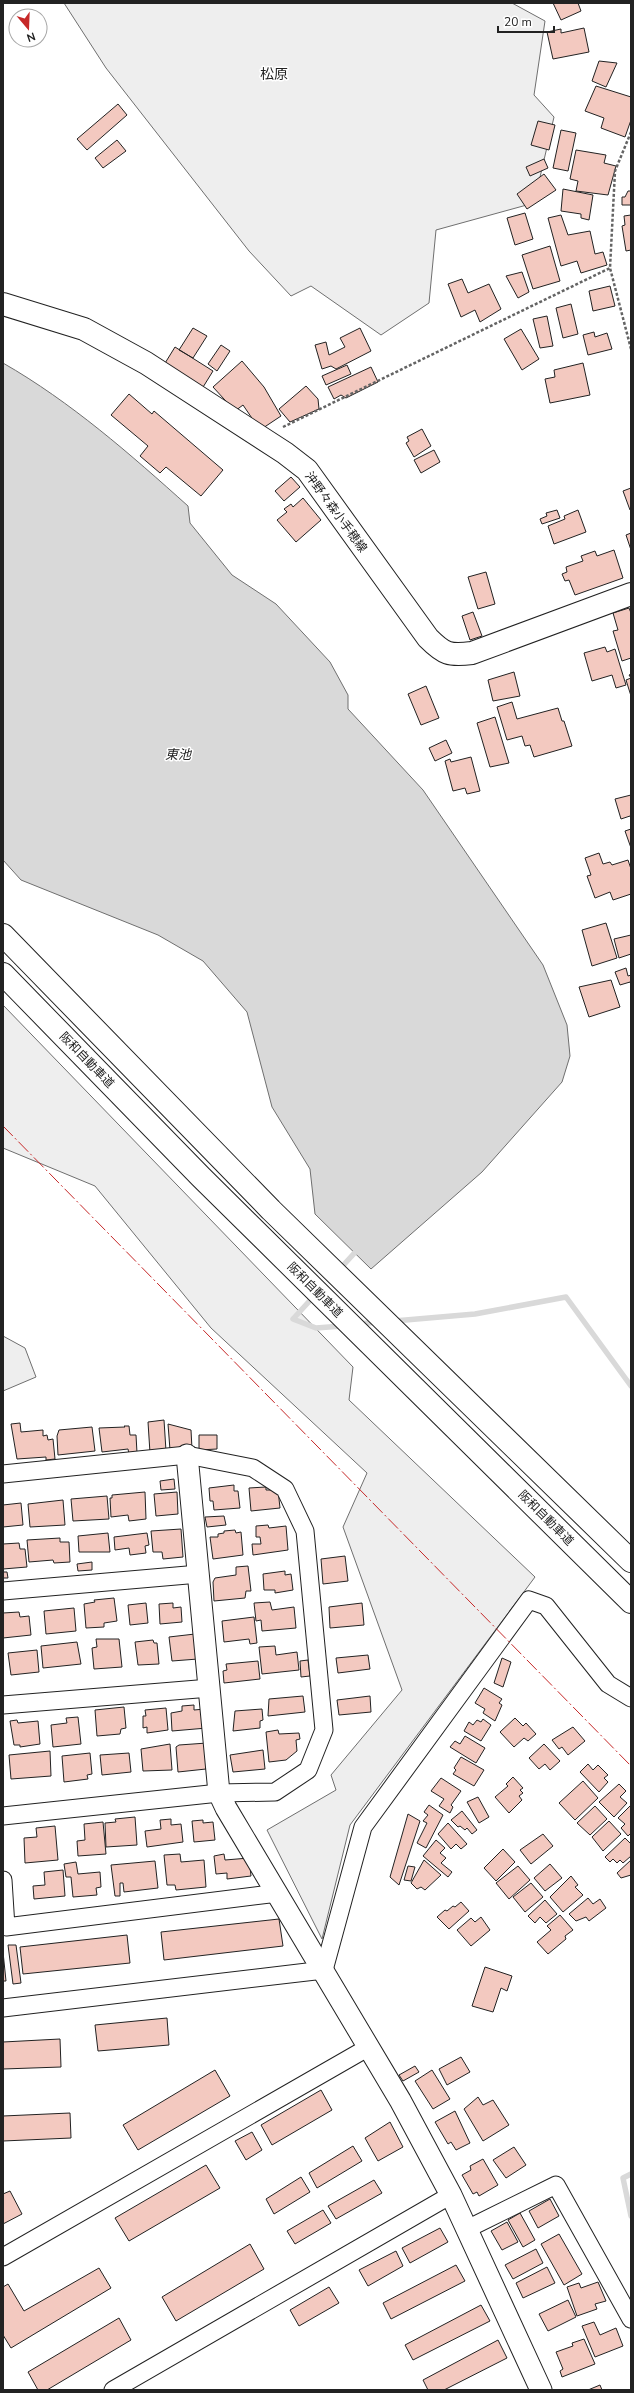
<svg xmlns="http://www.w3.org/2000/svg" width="634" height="2393" font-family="'Nunito Sans','Noto Sans JP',sans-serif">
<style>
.green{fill:#eee;stroke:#6f6f6f}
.water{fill:#d9d9d9;stroke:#6f6f6f}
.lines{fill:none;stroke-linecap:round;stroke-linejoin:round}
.stream{stroke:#d9d9d9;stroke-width:5.5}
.building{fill:#f3c9c0;stroke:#222}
.minor-casing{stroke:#222;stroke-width:19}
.tertiary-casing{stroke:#222;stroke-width:23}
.secondary-casing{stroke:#222;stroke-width:24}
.motorway-casing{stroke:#222;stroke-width:24}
.path{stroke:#646464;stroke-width:2.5;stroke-dasharray:3 2;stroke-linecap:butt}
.minor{stroke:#fff;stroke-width:17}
.tertiary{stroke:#fff;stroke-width:21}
.secondary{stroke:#fff;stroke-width:22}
.motorway{stroke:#fff;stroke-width:22}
.power{stroke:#c62828;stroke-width:1;stroke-dasharray:14 3 2 3;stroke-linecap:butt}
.labels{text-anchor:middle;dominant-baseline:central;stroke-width:3;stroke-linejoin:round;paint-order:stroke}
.street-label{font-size:12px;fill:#222;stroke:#fff}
.water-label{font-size:13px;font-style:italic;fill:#222;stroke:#fff}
.quarter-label{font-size:14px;fill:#222;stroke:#fff}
</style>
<rect width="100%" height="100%" fill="#fff"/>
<!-- green -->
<path class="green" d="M64,3h448l33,18 -11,74 20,22 -20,86 -98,27 -7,73 -48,32 -70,-49 -20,10 -42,-45 -143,-183z
M3,1005l350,362 -4,33 186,177 -185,248 -28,114 -55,-109 69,-40 -5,-15 71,-85 -59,-163 24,-54 -156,-145 -116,-142 -92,-38z
M3,1336l22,12 11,29 -33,14z"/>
<!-- water -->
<path class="water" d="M3,363c68,39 127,91 185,143l2,17 42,52 44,29 54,58 18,33v14l75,81 120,175 24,60 3,31 -8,26 -80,90 -111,97 -56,-55 -5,-45 -38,-62 -25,-95 -44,-51 -45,-26 -137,-55 -18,-20z"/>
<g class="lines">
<!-- stream -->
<path class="stream" d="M339,1270l20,-22
M315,1295l-22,24 23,9 26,-2
M394,1321l81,-7 91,-17 65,89
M358,1324l20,-2
M631,2174l-8,4 8,38"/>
</g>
<!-- building -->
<path class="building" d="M553,3h25l3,8 -20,9z
M584,28l5,24 -36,7 -6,-27 14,-3v4z
M599,61l18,2 -11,24 -14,-6z
M596,86l35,11v23l-6,17 -24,-9 3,-10 -19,-7z
M118,104l9,11 -40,35 -10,-11z
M538,121l17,4 -6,25 -18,-5z
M561,130l15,3 -8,38 -15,-3z
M117,140l9,11 -23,17 -8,-10z
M576,150l30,5 -2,8 12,3 -8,29 -32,-4 2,-10 -8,-2z
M544,159l4,9 -18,8 -4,-9z
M544,174l12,16 -29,19 -10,-15z
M563,189l30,6 -4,25 -8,-2v-4l-20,-3z
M628,191h3v14h-9v-8h3z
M525,213l8,26 -18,6 -8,-27z
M561,215l7,20 22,-4 5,23 8,-2 4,13 -26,8 -4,-12 -16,5 -13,-48z
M631,215v35l-5,1 -4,-25 3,-1 -1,-9z
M550,246l10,35 -27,8 -11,-34z
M522,272l7,20 -11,6 -12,-22z
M462,279l6,14 21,-9 12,25 -21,13 -5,-12 -14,7 -13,-33z
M610,286l5,20 -22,5 -4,-20z
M571,304l7,30 -15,4 -7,-30z
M547,316l6,30 -13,2 -7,-29z
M193,328l14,8 -14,22 -14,-8z
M360,328l11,23 -35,18 -5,-3 -9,3 -7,-24 11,-3 3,13 16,-8 -5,-9z
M521,329l18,30 -17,11 -18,-31z
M594,332l1,5 12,-4 5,16 -24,6 -5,-20z
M221,345l9,6 -13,20 -9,-7z
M175,347l38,24 -13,21 -38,-24z
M242,361l22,26 17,29 -21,14 -17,-25 -8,6 -22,-24z
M583,363l7,32 -40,8 -5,-24 10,-2 -1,-7z
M347,365l4,9 -25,11 -4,-9z
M371,367l7,15 -32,16 -5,-3 -7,4 -6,-12z
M306,386l12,13 1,10 -29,13 -11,-13z
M129,394l23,20 2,-3 69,59 -22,26 -35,-29 -6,6 -20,-17 8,-10 -37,-31z
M422,429l9,17 -17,11 -8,-14 3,-2 -2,-4z
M434,450l6,12 -19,11 -7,-13z
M291,477l9,10 -16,14 -9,-10z
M631,488v21l-1,1 -7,-19z
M303,498l18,22 -25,22 -19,-22 10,-8 -3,-3 7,-5 2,3z
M557,510l3,8 -18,6 -2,-5 7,-3 -1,-3z
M578,510l8,22 -32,12 -6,-18 17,-7 -1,-3z
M631,533v17l-5,-15z
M614,550l9,28 -48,17 -6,-15 -4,1 -3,-7 5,-2 -1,-5 17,-6 -2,-5 14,-5 2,5z
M486,572l9,32 -17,5 -10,-32z
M629,608l2,5v45l-9,3 -9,-30 5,-1 -5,-17z
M473,612l9,24 -12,4 -8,-24z
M605,647l2,5 8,-3 11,36 -10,3 -4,-13 -20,6 -8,-28z
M514,672l6,24 -27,5 -5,-21z
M631,674v22l-5,-16 5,-2 -2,-3z
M426,686l13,32 -18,7 -13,-31z
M512,702l5,17 41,-11 4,13h2l8,25 -38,11 -4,-12 -5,1 -3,-10 -15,4 -10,-33z
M495,717l14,46 -19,4 -13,-44z
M446,740l6,13 -17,8 -6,-13z
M471,757l9,34 -13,3 -2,-6 -12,3 -8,-30 5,-2 1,3z
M631,795v23l-1,-2 -9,3 -6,-20z
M631,829v19l-6,-17z
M599,853l4,11 7,-2 2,3 16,-5 3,9v25l-18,6 -3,-8 -15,6 -8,-22 4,-1 -6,-17z
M606,923l11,35 -25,8 -10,-36z
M631,935v19l-12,4 -5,-19z
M626,968l2,8 3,-1v10l-1,-3 -10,3 -5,-13z
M611,980l9,27 -31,10 -10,-30z
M164,1420l2,31 -16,2 -2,-31z
M20,1423l1,9 22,-2v6l4,-1 1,5 5,-1 2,20 -9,1v-3l-29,2 -6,-35z
M168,1424l23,6 1,19 -22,1z
M124,1426h5l1,9h6l1,18 -8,1 -1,-5 -26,3 -3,-24 26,-1z
M92,1427l3,24 -37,4 -1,-19 2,-6z
M199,1435h18v14l-18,1z
M174,1479l1,10 -14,1 -1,-9z
M234,1485v6h4l2,17 -26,2 -1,-9h-3l-1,-13z
M266,1487v3h12l2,18 -29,3 -2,-23z
M145,1492l1,27 -17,2 -1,-6 -17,2 -1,-19h2v-3z
M177,1492l1,22 -22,2 -2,-22z
M107,1496l2,23 -36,2 -2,-22z
M63,1500l2,25 -35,2 -2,-23z
M21,1503l2,22 -20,2v-22z
M224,1516l2,9 -19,2 -2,-10z
M268,1525l1,3 17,-2 2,24 -35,5 -1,-11h9l-1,-7h-4v-11z
M181,1529l2,28 -20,2 -1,-7h-9l-2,-21z
M235,1530l1,3 5,-1 2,23 -30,4 -3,-22h8v-3l6,-1v-2z
M108,1533l2,19h-31l-1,-16z
M147,1533l2,12 -4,1 1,7 -16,2 -1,-7 -14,2 -1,-13z
M60,1538v4h9l1,20 -16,1 -1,-3 -24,2 -2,-22z
M19,1543l1,6h5l2,18 -24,2v-25z
M345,1556l3,25 -25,3 -2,-25z
M92,1562v8l-14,1 -1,-7z
M248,1566l3,25h-5l-1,7 -31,3 -1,-19 2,-4 21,-3v-8z
M285,1571v4l6,-1 2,16 -18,3v-3h-11l-1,-16z
M3,1572h4l1,6h-5z
M114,1598l3,23 -13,2v4l-18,1 -2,-24 11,-2 -1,-2z
M270,1602l2,8 22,-3 2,21 -34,3 -1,-11 -5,1 -2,-18z
M146,1603l2,20 -18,2 -2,-20z
M173,1603v5l8,-1 1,15 -22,2 -1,-20z
M362,1603l2,22 -34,3 -1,-21z
M74,1608l2,23 -30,3 -2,-23z
M19,1612l1,5 9,-1 2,19 -28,3v-25z
M254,1617l3,26 -7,1 -1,-5 -25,3 -2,-21z
M195,1634l3,25 -26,2 -3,-24z
M96,1639h23l3,28 -28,2 -2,-21 5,-1z
M153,1640l1,3h3l2,21 -21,1 -3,-23z
M77,1642l4,22 -38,4 -2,-22z
M275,1646l1,9 21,-3 2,18 -37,4 -3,-27z
M37,1650l2,22 -28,3 -3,-22z
M368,1655l2,14 -32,4 -2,-15z
M502,1658l9,4 -8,25 -9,-4z
M308,1660l2,16 -9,1 -1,-16z
M258,1661l2,18 -36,4 -1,-12 4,-1 -1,-6z
M484,1688l18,11 -3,4 3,2 -7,16 -12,-8 2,-4 -10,-6z
M303,1696l2,16 -37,4 1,-17z
M370,1696l1,16 -32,3 -2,-15z
M194,1705v5l11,-1 2,19 -35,3 -1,-18 11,-2v-5z
M124,1707l2,21 -5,1 -1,5 -23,2 -2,-26z
M166,1708l2,22 -21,3v-6l-4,1v-12h3l-1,-6z
M262,1709l1,11 -3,1v7l-27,3 2,-20z
M78,1717l3,27 -28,3 -2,-22 16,-2 -1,-5z
M515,1718l8,8 3,-3 10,11 -8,7 -4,-3 -10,9 -14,-15z
M483,1719l8,6 -10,16 -17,-10 5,-9 4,3 4,-5 4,2z
M17,1720l1,3 20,-2 2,23 -20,3v-2h-6l-4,-24z
M573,1727l12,14 -17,14 -6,-8 -3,2 -7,-9z
M278,1730l1,4 20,-1 1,6 -4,1 1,11 -11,9 -17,2 -3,-30z
M465,1736l20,12 -9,15 -26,-16 5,-6 5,3z
M207,1743l-1,26 -28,3 -2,-25 3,-2z
M170,1744l2,26 -29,1 -2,-22z
M544,1744l16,17 -10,9 -5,-6 -6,5 -10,-11z
M263,1750l2,19 -32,3 -3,-17z
M50,1751l1,25 -40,3 -2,-24z
M90,1753l2,21 -5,1 1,4 -24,3 -2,-26z
M129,1753l2,19 -29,3 -2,-20z
M461,1757l23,13 -10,16 -21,-12 3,-4 -2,-2z
M588,1764l5,6 5,-5 10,10 -4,3 4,4 -9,10 -19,-20z
M513,1777l10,11 -3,2 3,3 -4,3 3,4 -13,13 -14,-16 13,-11 -2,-2z
M441,1778l20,13 -10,14 2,2 -3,6 -11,-7 5,-7 -13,-8z
M583,1781l15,17 -23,22 -16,-17z
M619,1784l7,7 -6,6 7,6 -13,14 -15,-15z
M478,1797l11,20 -10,6 -12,-21z
M429,1805l14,10 -17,33 -9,-5 10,-20 -4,-2 5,-6 -4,-3z
M631,1805v28l-3,3 -7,-8 4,-4 -7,-6z
M595,1806l12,13 -17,16 -13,-12z
M462,1811l15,19 -5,4 -5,-6 -2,2 -5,-4 -2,1 -7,-7z
M408,1814l12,7 -21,64 -9,-8z
M135,1817l2,28 -31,2 -1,-24 11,-1 -1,-3z
M171,1819v6l10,-1 2,18 -36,5 -2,-16 16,-2 -1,-9z
M203,1820v3l10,-1 2,18 -21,2 -2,-21z
M609,1821l12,13 -18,17 -11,-14z
M103,1822l3,32 -28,2 -1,-15 8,-1 -1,-16z
M448,1823l19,21 -6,5 -5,-5 -5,5 -13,-15z
M55,1826l3,34 -33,3 -1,-25 13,-1 -1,-9z
M543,1834l10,12 -22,18 -11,-14z
M625,1838l6,6v12l-8,7 -3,-3 -3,3 -4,-4 -3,3 -5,-5z
M436,1840l9,8 -5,5 6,5 -5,5 11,9 -4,5 -25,-21z
M503,1849l12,13 -19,19 -12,-13z
M180,1854l1,8 23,-2 2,27 -30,3 -1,-5h-8l-3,-30z
M224,1854l1,6 24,-2 2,18 -24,3v-6l-11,1 -2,-18z
M424,1860l17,15 -16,15 -4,-3 -4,2 -6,-6z
M631,1860v15l-10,3 -4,-5z
M155,1861l3,27 -34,4 -1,-9h-3v13h-5l-4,-31z
M76,1862l2,12 22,-2 1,15 -5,1 1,7 -24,2 -2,-20h-5l-2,-13z
M550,1864l12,14 -17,13 -11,-13z
M408,1866l7,1 -4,14 -7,-1z
M518,1866l12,14 -21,19 -13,-16z
M63,1870l2,26 -31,3 -1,-13 12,-1 -1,-13z
M571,1876l7,9 -3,2 8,8 -20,17 -13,-15z
M531,1883l12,14 -18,15 -12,-15z
M588,1898l5,6 7,-5 6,9 -17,13 -3,-4 -10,4 -7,-7z
M545,1900l12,14 -11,9 -6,-6 -5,6 -7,-7z
M461,1902l8,9 -20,18 -12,-12 8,-7 2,1 6,-5 2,1z
M560,1915l13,15 -8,6 1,3 -18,15 -11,-12 14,-12 -4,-4z
M481,1917l9,13 -19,16 -14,-16 14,-12 4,4z
M279,1919l4,27 -119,14 -3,-28z
M127,1935l3,28 -107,11 -3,-27z
M8,1945h8l5,38 -8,1z
M3,1952l3,29h-3z
M485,1967l27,9 -5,15 -6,-3 -8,24 -21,-6z
M167,2018l2,27 -71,6 -3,-26z
M60,2039l1,28 -58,2v-27z
M461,2057l9,15 -23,13 -8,-16z
M415,2066l4,6 -16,9 -4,-6z
M215,2070l15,26 -92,54 -15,-25z
M432,2070l18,29 -17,10 -18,-28z
M321,2090l11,20 -60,35 -11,-20z
M478,2097l5,8 10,-5 16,25 -26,16 -19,-32z
M455,2111l15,32 -14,7 -5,-8 -3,2 -13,-22z
M70,2113l1,25 -68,3v-25z
M390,2122l13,25 -25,14 -13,-23z
M252,2132l10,18 -16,10 -11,-19z
M353,2146l9,15 -45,27 -8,-15z
M514,2147l12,18 -20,13 -13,-18z
M483,2159l15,26 -19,11 -2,-4 -4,2 -11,-19 9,-5 -1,-4z
M206,2165l14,23 -91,53 -14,-23z
M301,2177l9,15 -36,22 -8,-15z
M374,2180l8,13 -46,26 -8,-13z
M10,2191l12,23 -19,10v-30z
M550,2199l9,17 -21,12 -9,-17z
M323,2210l8,13 -36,21 -8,-13z
M520,2213l15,27 -12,7 -15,-27z
M507,2222l11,20 -16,8 -11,-19z
M440,2228l8,14 -38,21 -8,-15z
M559,2234l23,40 -18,11 -23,-41z
M250,2244l14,25 -88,52 -14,-24z
M536,2249l7,14 -30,16 -8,-14z
M396,2251l7,15 -35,20 -9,-16z
M456,2265l9,16 -74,38 -8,-16z
M547,2267l8,16 -32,15 -7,-15z
M99,2268l12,20 -100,60 -8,-13v-48l5,-3 16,27z
M598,2282l8,19 -11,3 2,5 -20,7 -10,-29 12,-4 2,5z
M329,2287l10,16 -40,23 -9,-16z
M568,2300l8,17 -28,14 -9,-17z
M481,2305l9,16 -77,39 -8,-15z
M119,2318l12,22 -84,50h-9l-10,-18z
M594,2322l6,13 16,-7 7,18 -28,11 -13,-31z
M584,2339l11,25 -33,13 -2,-6 3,-2 -7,-17 17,-6 -1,-3z
M498,2340l9,18 -63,32h-16l-5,-10z
M600,2385l2,5h-14z"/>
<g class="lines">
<defs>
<path id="minor" d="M3,1474l184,-19 66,13 32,21 20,42 19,199 -16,40 -33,22 -56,1 -216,23
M3,1591l196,-17
M3,1705l207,-17
M3,1880l3,47 272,-34
M3,2008l321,-38 39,-143 166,-227 17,6 62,78 23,14
M467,2229l89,-44 75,134
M3,2257l366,-210
M113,2390l338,-195"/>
<path id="tertiary" d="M187,1455l32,338 7,15 174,292 51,95 90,195"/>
<path id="secondary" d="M3,304l81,25 62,34 139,90 22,17 121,168c16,16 21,18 44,15l159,-59"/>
<path id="motorway" d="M3,935l268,275 360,351
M3,974l198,203 430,425"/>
</defs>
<!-- minor casing -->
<use href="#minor" class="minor-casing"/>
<!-- tertiary casing -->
<use href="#tertiary" class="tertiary-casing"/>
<!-- secondary casing -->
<use href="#secondary" class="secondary-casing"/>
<!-- motorway casing -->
<use href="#motorway" class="motorway-casing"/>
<!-- path -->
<path class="path" d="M631,132l-16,39 -5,97 21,81
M283,427l327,-159"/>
<!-- minor -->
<use href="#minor" class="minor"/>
<!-- tertiary -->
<use href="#tertiary" class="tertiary"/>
<!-- secondary -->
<use href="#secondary" class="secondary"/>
<!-- motorway -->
<use href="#motorway" class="motorway"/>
<!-- power -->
<path class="power" d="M3,1126l628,640"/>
</g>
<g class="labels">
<!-- street labels -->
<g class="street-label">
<text transform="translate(336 512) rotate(54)">沖野々森小手穂線</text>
<text transform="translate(87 1060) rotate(46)">阪和自動車道</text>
<text transform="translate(315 1290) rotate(45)">阪和自動車道</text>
<text transform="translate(546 1518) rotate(45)">阪和自動車道</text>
</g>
<!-- water labels -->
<g class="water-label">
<text x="178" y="755">東池</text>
</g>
<!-- quarter labels -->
<g class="quarter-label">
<text x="274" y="74">松原</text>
</g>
</g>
<!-- border -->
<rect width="634" height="2393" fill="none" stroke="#222222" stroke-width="8"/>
<!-- north arrow -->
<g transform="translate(28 28) rotate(161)"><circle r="19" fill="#ffffff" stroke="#a7a7a7"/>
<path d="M0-3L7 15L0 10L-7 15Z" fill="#c62828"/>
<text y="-6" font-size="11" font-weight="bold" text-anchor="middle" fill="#222222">N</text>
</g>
<!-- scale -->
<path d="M498 26v6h56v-6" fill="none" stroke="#222222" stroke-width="2"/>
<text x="504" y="26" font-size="12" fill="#222222" stroke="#ffffff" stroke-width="3" paint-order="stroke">20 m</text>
</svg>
